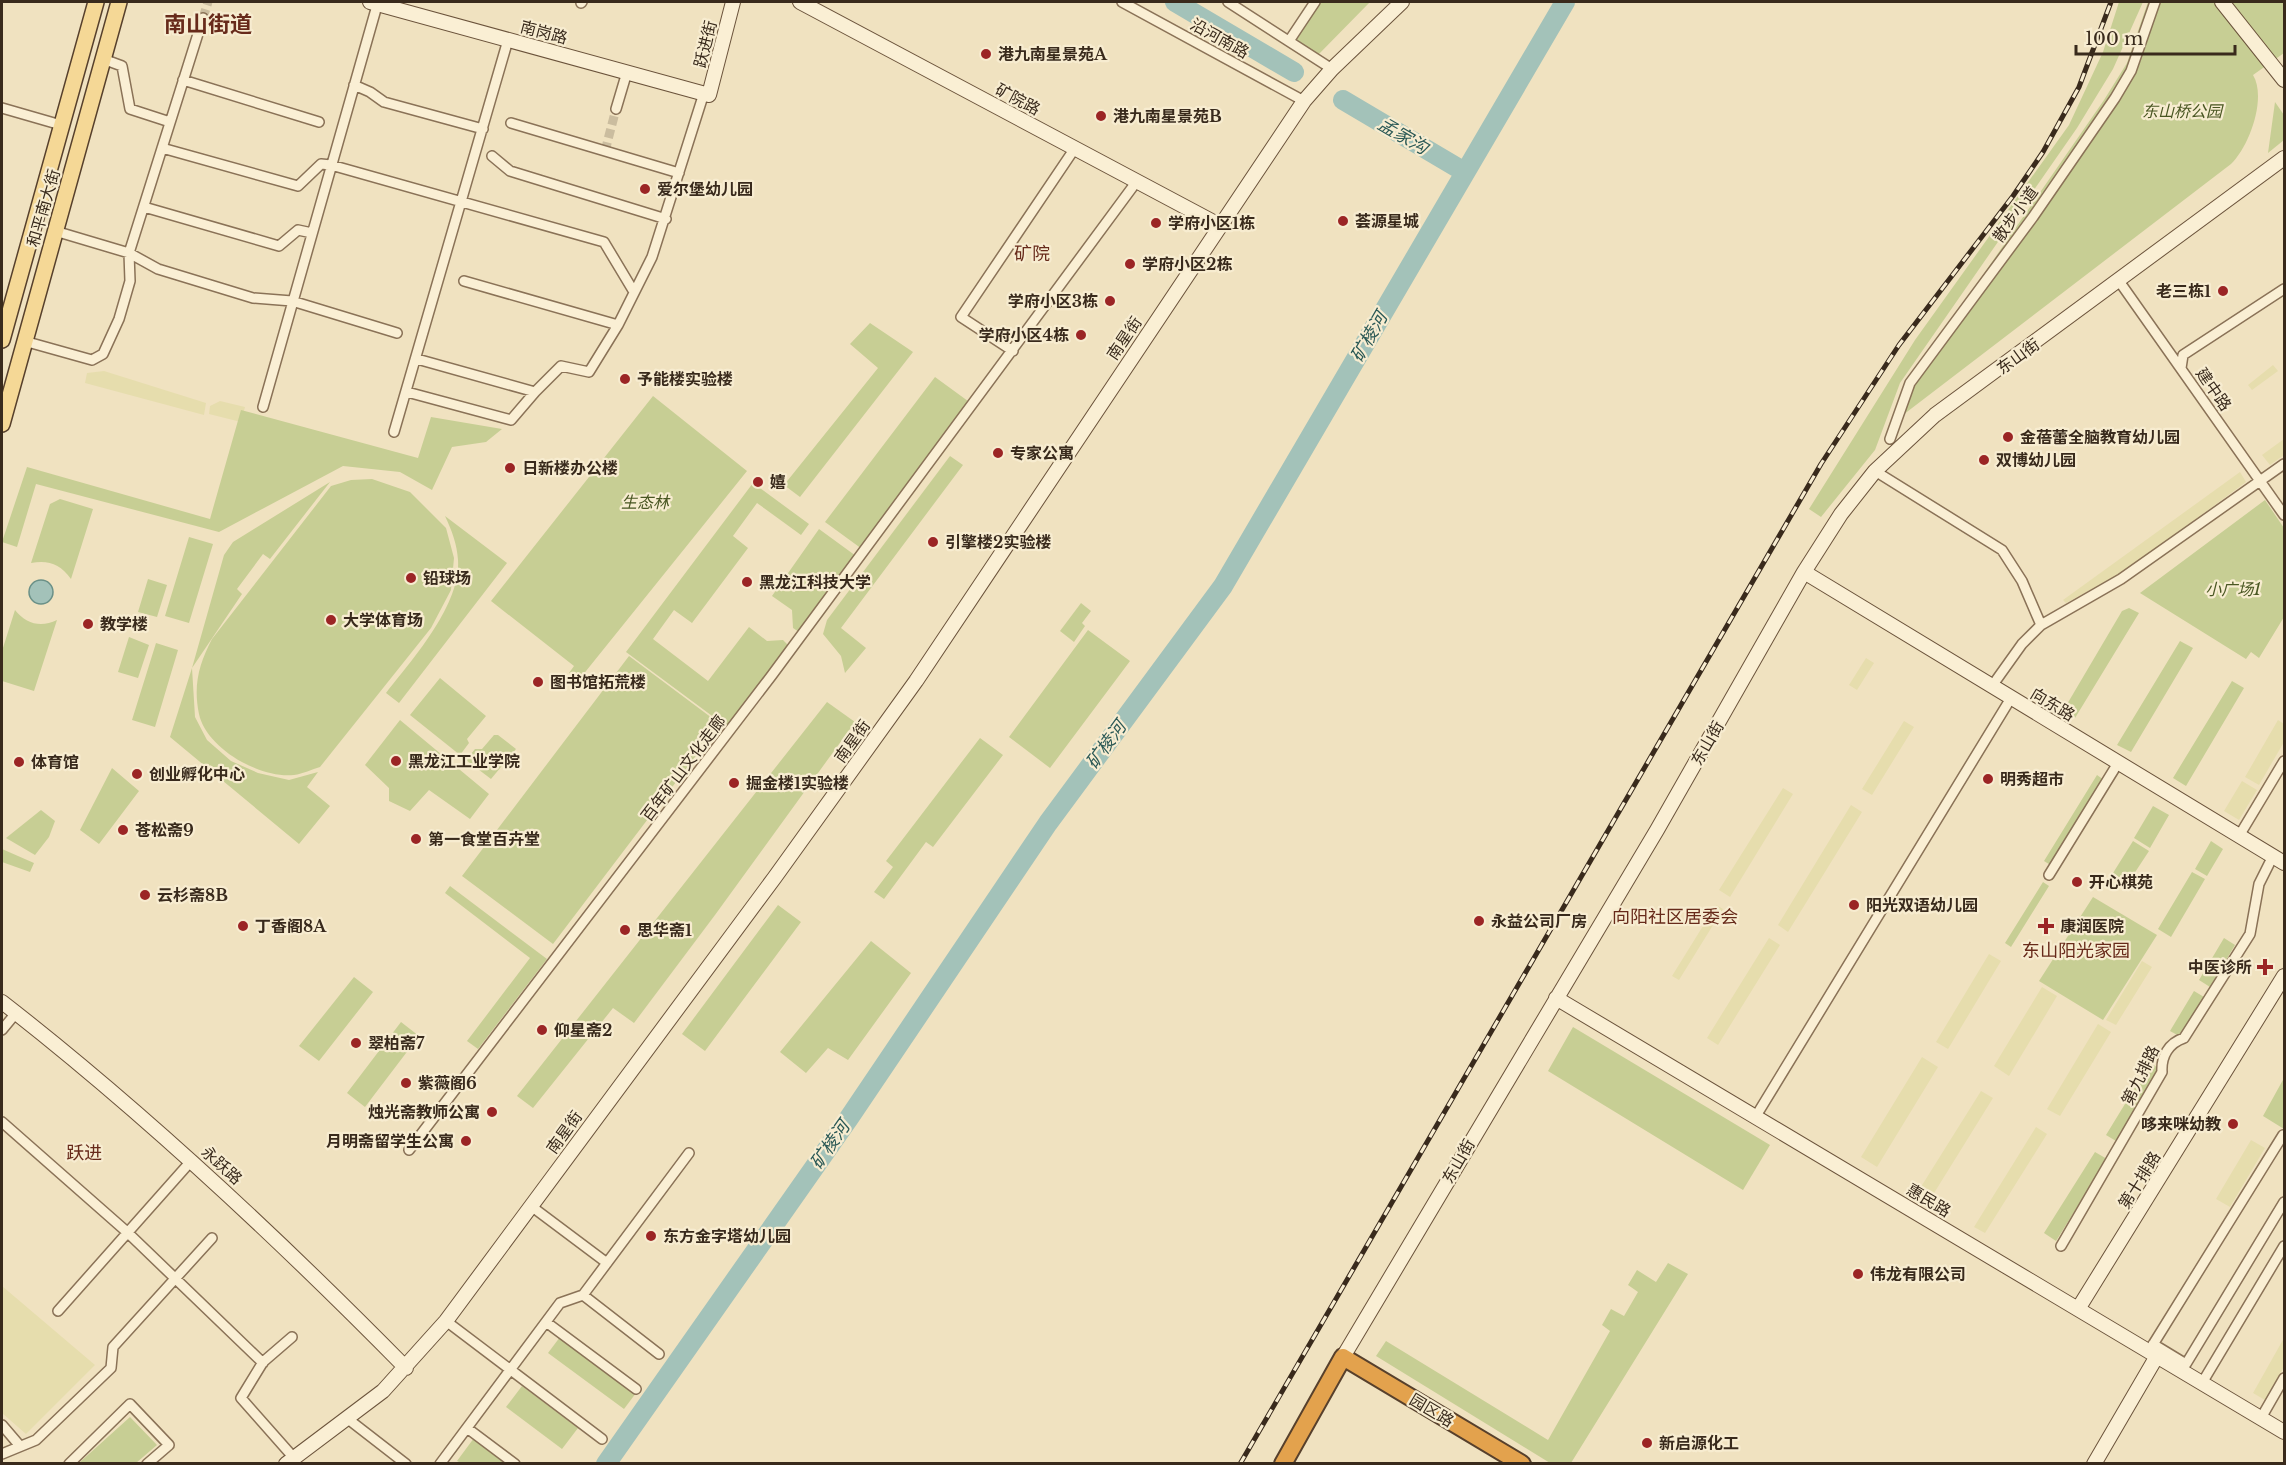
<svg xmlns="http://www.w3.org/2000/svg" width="2286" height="1465" font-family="'Libre Baskerville','Noto Sans SC',serif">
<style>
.farmland{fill:#e6ddad}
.green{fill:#c7ce94}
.water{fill:#a3c2b9;stroke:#6a9087;stroke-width:1.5}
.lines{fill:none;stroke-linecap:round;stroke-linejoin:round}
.river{stroke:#a3c2b9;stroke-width:20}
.street-tunnel{stroke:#cbbd9f;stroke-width:9;stroke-dasharray:9 4.5;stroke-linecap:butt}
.street-casing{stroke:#8a7257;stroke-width:12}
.secondary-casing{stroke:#6b533b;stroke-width:16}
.primary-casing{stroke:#57402c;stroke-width:18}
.highway-casing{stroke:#57402c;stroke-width:20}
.street{stroke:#faefd4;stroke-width:9}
.secondary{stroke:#faefd4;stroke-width:14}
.primary{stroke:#f5d896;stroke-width:15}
.highway{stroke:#e3a24d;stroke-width:16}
.rail-casing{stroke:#392a1c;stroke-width:5}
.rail{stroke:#f7ecd0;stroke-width:3;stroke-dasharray:9;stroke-linecap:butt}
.poi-dot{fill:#9b2525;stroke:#f7ecd0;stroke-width:2}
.labels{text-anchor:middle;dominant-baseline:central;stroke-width:4.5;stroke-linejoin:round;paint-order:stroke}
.street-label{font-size:16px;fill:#392a1c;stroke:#f7ecd0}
.poi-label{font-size:16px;font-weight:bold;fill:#392a1c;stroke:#f7ecd0;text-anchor:start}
.park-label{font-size:16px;font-style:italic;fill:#495622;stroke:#f7ecd0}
.water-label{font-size:18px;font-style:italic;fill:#2b5956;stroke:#f7ecd0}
.neighbourhood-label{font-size:18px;fill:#672a1a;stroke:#f7ecd0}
.district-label{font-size:22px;font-weight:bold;fill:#672a1a;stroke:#f7ecd0}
</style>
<rect width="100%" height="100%" fill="#f0e2c0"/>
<!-- farmland -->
<path class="farmland" d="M2273,365l5,6 -26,19 -4,-5z
M104,371l102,32 -2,12 -119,-32 2,-10z
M220,401l25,6 -4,15 -32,-8 1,-8z
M2284,439v16l-14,10 -8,-10z
M2240,472l6,10 -119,88 -61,33 -3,-3z
M1866,658l8,5 -17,27 -8,-5z
M2278,720l6,4v18l-25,43 -14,-8z
M1904,721l10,6 -42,68 -10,-6z
M2242,781l15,9 -18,30 -15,-9z
M1783,788l10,6 -63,103 -11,-7z
M1851,805l11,7 -74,120 -10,-7z
M1716,905l7,4 -44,71 -7,-4z
M1769,938l11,7 -62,100 -11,-7z
M1989,954l12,7 -53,88 -12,-7z
M2142,961l10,6 -36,58 -10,-5z
M2042,987l15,9 -48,80 -15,-10z
M2098,1024l13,8 -51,84 -13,-7z
M1922,1057l16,10 -61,100 -16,-10z
M1981,1091l12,7 -62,100 -12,-8z
M2036,1127l11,7 -62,99 -11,-6z
M2251,1140l14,8 -35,59 -14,-8z
M2,1286l93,79 -69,69 -24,-21z
M2284,1338v29l-19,33 -12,-7z"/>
<!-- green -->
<path class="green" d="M1320,2h50l-53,54 -25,-16z
M2119,2h24l-30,67 -36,59 -177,255 -25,67 -54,67 -12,-8 106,-169 154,-215 34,-73z
M2148,2h136v51l-31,22c14,23 -4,72 -22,89l-332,254 21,-52 184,-266 23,-37z
M2275,102l9,13v25l-16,13z
M870,323l43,29 -113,145 -16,-12 94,-117 -28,-24z
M935,377l37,27 -110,145 -37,-27z
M653,396l94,75 -165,205 -13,-3 5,-7 -83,-65z
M241,410l177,48 13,-41 71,12 -16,13 -34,5 -20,43 -32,-18 -57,-6 -124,66 -183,-48 -19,63 -15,-5 25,-75 183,52z
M950,456l13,9 -122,163 25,20 -21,25 -4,-17 -18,-22 4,-14z
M372,479l38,13 36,36 8,30 -3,32 -20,38 -111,139c-8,2 -17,7 -26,8 -34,4 -88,-27 -95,-61 -6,-29 0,-50 13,-75l119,-153 20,-6z
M330,482l-60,77 -7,-5 -26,35 5,5 -50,74 3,49 12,23 24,21 27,12 31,7 29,-8 -11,15 23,19 -31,38 -129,-107 22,-69 32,-113 9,-13z
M753,483l56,41 -8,11 -44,-32 -24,33 15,12 -56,75 -18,-13 -21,29 55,42 41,-54 18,14 16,-1 5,5 -61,82 -101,-75z
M60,499l33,10 -22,70c-11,-15 -22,-19 -40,-16l19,-59z
M2265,500l19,28v89l-25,41 -8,-6 -5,7 -106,-66z
M445,516l62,47 -108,140 -13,-10c26,-33 75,-88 72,-133 -1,-16 -6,-29 -13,-44z
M819,529l37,27 -57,76 -6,-4 -1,-18 -20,-14z
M189,537l24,7 -24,79 -24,-7z
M148,579l19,6 -10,32 -19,-5z
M1081,603l10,8 -9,12 3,3 -11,16 -14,-11z
M2129,608l10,5 -64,105 -12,-7 59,-100z
M15,610c11,14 26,18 42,10l-23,71 -32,-10v-30z
M1088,630l42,31 -80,107 -41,-31z
M129,637l20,8 -11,33 -20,-6z
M2180,641l13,7 -62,104 -14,-7z
M156,643l22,7 -23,77 -23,-7z
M629,656l91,68 -167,220 -91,-68z
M440,678l46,38 -19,23 2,4 -9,12 -50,-40z
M2232,681l12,7 -58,98 -13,-8z
M827,702l28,20 -140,193 -81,108 -21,-15 -80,100 -16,-12z
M400,720l89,74 -19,25 -41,-29 -19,21 -21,-10v-13l-24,-23z
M494,735h4l18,14 -25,30 -25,-19 9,-11h7z
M980,738l23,17 -70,92 -7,-5 -42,57 -10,-7 19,-25 -7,-6z
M112,768l27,23 -40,53 -19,-14z
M2097,775l7,5 -52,86 -8,-5z
M2153,806l16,9 -19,33 -16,-10z
M41,810l14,11 -6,16 -14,18 -29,-17z
M2133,841l16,10 -21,32 -15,-10z
M2211,841l12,8 -16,27 -12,-7z
M2,849l32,14 -4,9 -28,-10z
M2192,872l13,7 -34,58 -13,-8z
M2043,882l6,4 -38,61 -6,-4z
M450,886l97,73 -69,90 -11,-8 63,-83 -85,-65z
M2093,897l64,38 -54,85 -64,-39z
M778,905l23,17 -96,129 -23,-17z
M2224,938l11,7 -25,42 -11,-7z
M871,941l40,32 -63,87 -20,-12 -22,25 -26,-21z
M354,977l19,15 -54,69 -20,-15z
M2194,991l10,6 -23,40 -11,-6z
M401,1022l18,14 -54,71 -18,-14z
M1573,1027l197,118 -27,45 -195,-119z
M2150,1063l10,6 -44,72 -10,-6z
M2284,1078v51l-21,-13z
M2095,1152l12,7 -51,82 -12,-8z
M1668,1263l20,11 -117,189h-21l-174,-107 10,-15 162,99 62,-109 -8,-6 9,-16 13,7 14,-24 -10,-7 9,-15 19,12z
M560,1337l76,56 -12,16 -76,-56z
M522,1386l56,42 -16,21 -56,-42z
M130,1417l27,28 -21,18h-57z
M474,1438l35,25h-48l-4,-2z"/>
<!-- water -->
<path class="water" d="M29 592a12 12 0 1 1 24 0a12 12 0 1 1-24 0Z"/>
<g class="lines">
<!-- river -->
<path class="river" d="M1175,2l119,70
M1343,100l120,71
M606,1464l243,-346 199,-295 175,-237 342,-584"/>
<!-- street-tunnel -->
<path class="street-tunnel" d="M203,18l5,-16
M605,151l11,-42"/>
<defs>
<path id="street" d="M1122,2l182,99
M1228,2l104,67
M581,3l1,-1
M1289,41l26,-39
M103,59l19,7 8,43 40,13
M183,80l136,42
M354,85l16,7 14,10 99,27
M2,108l59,17
M616,109l11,-37
M511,123l168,50
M162,148l136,38 23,-22 10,1 273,77 30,50
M492,156l18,15 156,48
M144,207l135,39 19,-16 14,3
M55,231l74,22 29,16 95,29 39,3 105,32
M464,281l154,44
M2119,281l165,234
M24,341l68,19 11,-6 16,-35 11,-38 -1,-28 74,-235
M1013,351l-52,-34 114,-169
M417,359l118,33 26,-26 28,6 29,-47 34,-68 52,-164
M2181,368l2,-13 101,-66
M407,392l104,28 24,-28
M263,407l115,-405
M394,432l114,-392
M1890,439l20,-56 123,-166 82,-119 16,-27 24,-69
M1875,471l127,79 20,31 19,44
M1992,686l30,-42 19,-19 80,-46 163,-115
M2239,836l45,-75
M2049,875l69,-112
M2,1030l14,-17
M1756,1116l255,-418
M2,1122l125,110 136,131
M409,1150l363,-475 365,-494
M531,1206l76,57
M2061,1246l101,-174c-1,-16 7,-29 22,-34l66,-104 9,-50 14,-28
M583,1295l76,59
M58,1311l134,-151
M446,1321l156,118
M546,1322l90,67
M292,1337l-29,25 -22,36 53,60
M2153,1344l33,20 98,-162
M2149,1351l134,-216
M2202,1383l82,-137
M2261,1418l23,-40
M348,1419l58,45
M2,1425l18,21
M467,1428l48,36
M2,1454l34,-14 75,-72 2,-21 99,-109
M69,1464l61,-60 39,41 -22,19
M440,1464l120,-161 23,-8 106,-142"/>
<path id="secondary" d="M370,2l339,93 24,-93
M800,2l419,223
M2222,2l62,78
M1804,572l480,291
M1556,998l728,434
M2,1002c144,112 276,236 404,366
M2078,1309l206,-333
M1343,1357l314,-527 147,-258 37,-58 34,-43 60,-56 349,-257
M286,1464l97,-73 63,-70 329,-444 141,-196 388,-580 28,-32 70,-67
M2094,1464l63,-108"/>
<path id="primary" d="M2,340l94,-338
M2,424l117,-422"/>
<path id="highway" d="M1283,1464l60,-107 179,107"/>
</defs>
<!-- street casing -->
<use href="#street" class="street-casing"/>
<!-- secondary casing -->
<use href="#secondary" class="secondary-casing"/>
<!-- primary casing -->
<use href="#primary" class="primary-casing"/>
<!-- highway casing -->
<use href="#highway" class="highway-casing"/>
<!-- street -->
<use href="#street" class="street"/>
<!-- secondary -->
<use href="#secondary" class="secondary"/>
<!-- primary -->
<use href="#primary" class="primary"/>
<!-- highway -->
<use href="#highway" class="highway"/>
<defs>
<path id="rail" d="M1240,1464l581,-1000 78,-119 114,-149 30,-44 36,-65 32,-85"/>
</defs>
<!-- rail casing -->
<use href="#rail" class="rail-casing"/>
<!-- rail -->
<use href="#rail" class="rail"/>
</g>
<!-- markers -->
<g class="poi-dot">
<circle cx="986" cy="54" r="6"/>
<circle cx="1101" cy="116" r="6"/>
<circle cx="645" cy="189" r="6"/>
<circle cx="1343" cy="221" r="6"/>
<circle cx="1156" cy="223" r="6"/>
<circle cx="1130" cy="264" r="6"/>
<circle cx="2223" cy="291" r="6"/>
<circle cx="1110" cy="301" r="6"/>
<circle cx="1081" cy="335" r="6"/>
<circle cx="625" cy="379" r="6"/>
<circle cx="2008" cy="437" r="6"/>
<circle cx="998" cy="453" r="6"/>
<circle cx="1984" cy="460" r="6"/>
<circle cx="510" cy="468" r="6"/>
<circle cx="758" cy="482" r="6"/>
<circle cx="933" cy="542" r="6"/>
<circle cx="411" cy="578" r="6"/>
<circle cx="747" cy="582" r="6"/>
<circle cx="331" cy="620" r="6"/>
<circle cx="88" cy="624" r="6"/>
<circle cx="538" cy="682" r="6"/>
<circle cx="396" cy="761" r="6"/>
<circle cx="19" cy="762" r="6"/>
<circle cx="137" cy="774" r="6"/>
<circle cx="1988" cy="779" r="6"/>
<circle cx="734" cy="783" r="6"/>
<circle cx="123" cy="830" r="6"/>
<circle cx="416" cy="839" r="6"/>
<circle cx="2077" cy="882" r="6"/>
<circle cx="145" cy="895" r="6"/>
<circle cx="1854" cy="905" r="6"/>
<circle cx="1479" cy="921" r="6"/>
<circle cx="243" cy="926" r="6"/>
<path d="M2043 917h6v6h6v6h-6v6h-6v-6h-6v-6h6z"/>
<circle cx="625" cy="930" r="6"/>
<path d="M2262 958h6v6h6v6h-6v6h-6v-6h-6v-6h6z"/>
<circle cx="542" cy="1030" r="6"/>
<circle cx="356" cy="1043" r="6"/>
<circle cx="406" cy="1083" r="6"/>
<circle cx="492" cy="1112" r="6"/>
<circle cx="2233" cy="1124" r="6"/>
<circle cx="466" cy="1141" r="6"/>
<circle cx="651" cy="1236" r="6"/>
<circle cx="1858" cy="1274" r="6"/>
<circle cx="1647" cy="1443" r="6"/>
</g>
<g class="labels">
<!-- street labels -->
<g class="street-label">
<text transform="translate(544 32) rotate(15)">南岗路</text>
<text transform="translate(1220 38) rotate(29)">沿河南路</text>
<text transform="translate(705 44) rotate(-76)">跃进街</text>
<text transform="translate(1018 99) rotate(28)">矿院路</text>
<text transform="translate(43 208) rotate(-74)">和平南大街</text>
<text transform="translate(2015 214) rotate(-54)">散步小道</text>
<text transform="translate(1124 338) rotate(-56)">南星街</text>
<text transform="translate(2018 356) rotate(-36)">东山街</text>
<text transform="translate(2214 389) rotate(55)">建中路</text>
<text transform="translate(2053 704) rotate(31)">向东路</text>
<text transform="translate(852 741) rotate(-54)">南星街</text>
<text transform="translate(1707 743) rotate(-60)">东山街</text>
<text transform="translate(683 768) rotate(-53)">百年矿山文化走廊</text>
<text transform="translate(2140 1075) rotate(-64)">第九排路</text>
<text transform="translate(564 1132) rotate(-54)">南星街</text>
<text transform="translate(1458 1161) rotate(-60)">东山街</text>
<text transform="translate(222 1165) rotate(42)">永跃路</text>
<text transform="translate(2139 1180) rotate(-58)">第十排路</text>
<text transform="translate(1929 1200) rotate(31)">惠民路</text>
<text transform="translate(1432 1410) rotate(31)">园区路</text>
</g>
<!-- poi labels -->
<g class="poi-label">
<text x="998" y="54">港九南星景苑A</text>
<text x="1113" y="116">港九南星景苑B</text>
<text x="657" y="189">爱尔堡幼儿园</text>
<text x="1355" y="221">荟源星城</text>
<text x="1168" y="223">学府小区1栋</text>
<text x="1142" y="264">学府小区2栋</text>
<text x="2211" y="291" text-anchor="end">老三栋1</text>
<text x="1098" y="301" text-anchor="end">学府小区3栋</text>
<text x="1069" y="335" text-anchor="end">学府小区4栋</text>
<text x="637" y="379">予能楼实验楼</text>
<text x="2020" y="437">金蓓蕾全脑教育幼儿园</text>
<text x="1010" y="453">专家公寓</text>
<text x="1996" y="460">双博幼儿园</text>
<text x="522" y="468">日新楼办公楼</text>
<text x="770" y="482">嬉</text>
<text x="945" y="542">引擎楼2实验楼</text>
<text x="423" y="578">铅球场</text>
<text x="759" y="582">黑龙江科技大学</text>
<text x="343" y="620">大学体育场</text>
<text x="100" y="624">教学楼</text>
<text x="550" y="682">图书馆拓荒楼</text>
<text x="408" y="761">黑龙江工业学院</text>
<text x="31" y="762">体育馆</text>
<text x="149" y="774">创业孵化中心</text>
<text x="2000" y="779">明秀超市</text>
<text x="746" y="783">掘金楼1实验楼</text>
<text x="135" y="830">苍松斋9</text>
<text x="428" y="839">第一食堂百卉堂</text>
<text x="2089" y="882">开心棋苑</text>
<text x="157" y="895">云杉斋8B</text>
<text x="1866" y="905">阳光双语幼儿园</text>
<text x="1491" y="921">永益公司厂房</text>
<text x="255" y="926">丁香阁8A</text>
<text x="2060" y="926">康润医院</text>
<text x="637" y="930">思华斋1</text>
<text x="2252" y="967" text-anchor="end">中医诊所</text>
<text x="554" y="1030">仰星斋2</text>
<text x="368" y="1043">翠柏斋7</text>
<text x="418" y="1083">紫薇阁6</text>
<text x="480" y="1112" text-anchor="end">烛光斋教师公寓</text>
<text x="2221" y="1124" text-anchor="end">哆来咪幼教</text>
<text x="454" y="1141" text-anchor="end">月明斋留学生公寓</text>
<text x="663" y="1236">东方金字塔幼儿园</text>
<text x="1870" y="1274">伟龙有限公司</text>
<text x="1659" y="1443">新启源化工</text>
</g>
<!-- park labels -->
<g class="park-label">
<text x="2182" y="111">东山桥公园</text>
<text x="645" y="502">生态林</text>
<text x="2233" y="589">小广场1</text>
</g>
<!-- water labels -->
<g class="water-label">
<text transform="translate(1403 136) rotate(30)">孟家沟</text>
<text transform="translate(1369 337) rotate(-60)">矿棱河</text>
<text transform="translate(1106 745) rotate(-54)">矿棱河</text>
<text transform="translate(830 1145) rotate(-55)">矿棱河</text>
</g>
<!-- neighbourhood labels -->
<g class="neighbourhood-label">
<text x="1032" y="254">矿院</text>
<text x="1675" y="917">向阳社区居委会</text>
<text x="2076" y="951">东山阳光家园</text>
<text x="84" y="1153">跃进</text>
</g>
<!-- district labels -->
<g class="district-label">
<text x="208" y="24">南山街道</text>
</g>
</g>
<!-- border -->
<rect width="2286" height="1465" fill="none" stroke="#392a1c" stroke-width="6"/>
<!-- scale -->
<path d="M2076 45v9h159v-9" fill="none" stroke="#392a1c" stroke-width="3"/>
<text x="2085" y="45" font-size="18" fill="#392a1c" stroke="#f7ecd0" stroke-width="4.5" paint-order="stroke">100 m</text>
</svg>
